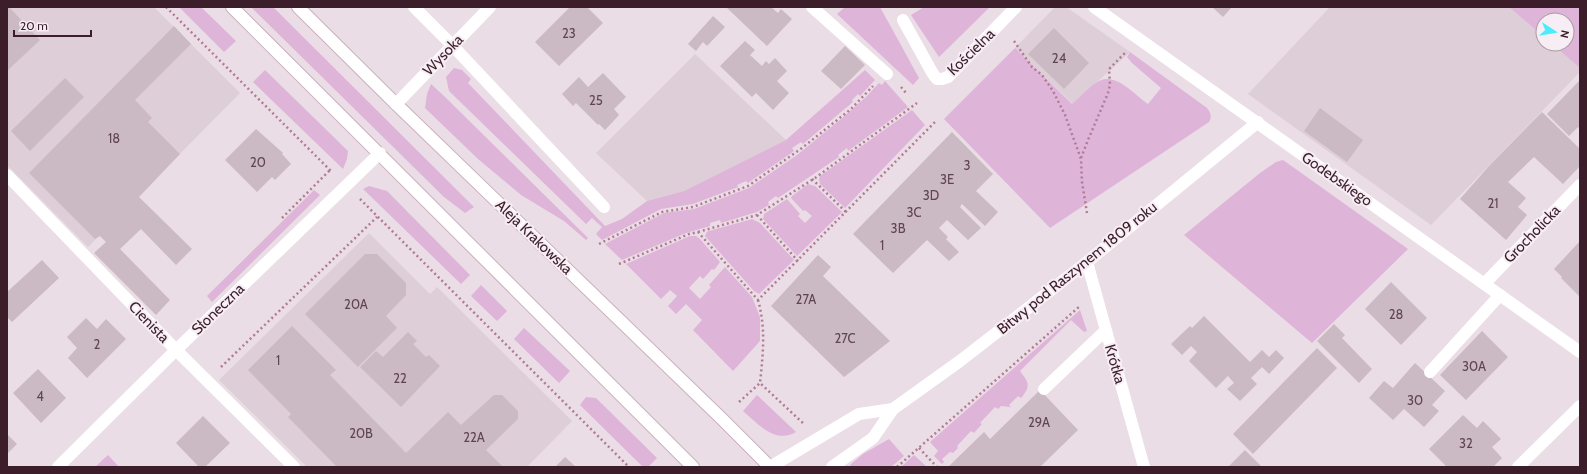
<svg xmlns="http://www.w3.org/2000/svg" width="1587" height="474" font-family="Cabin,sans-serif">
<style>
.built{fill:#deced7}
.green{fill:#deb4d9}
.building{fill:#cbb9c4}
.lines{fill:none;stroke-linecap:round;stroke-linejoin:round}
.secondary-casing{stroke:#cbb0be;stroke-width:14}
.path{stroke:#b07b94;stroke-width:2.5;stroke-dasharray:2 3;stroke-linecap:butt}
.lane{stroke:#fff;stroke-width:12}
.street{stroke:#fff;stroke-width:12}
.secondary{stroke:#fff;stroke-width:12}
.labels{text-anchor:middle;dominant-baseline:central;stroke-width:4;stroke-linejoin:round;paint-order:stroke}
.number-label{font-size:13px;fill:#5f4550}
.street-label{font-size:15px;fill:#3b1e2a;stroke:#f7edf4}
</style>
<rect width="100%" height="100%" fill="#eadde5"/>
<!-- built -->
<path class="built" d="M7,7h147l86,86 -152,154 -81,-82z
M1055,7h11l3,2 61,43 -57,52 -58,-56z
M1330,7h179l34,29v8h9l28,24v4l-149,153 -183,-131z
M695,54l91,86 -102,51 -37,10 -51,-48z
M369,233l61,61 7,-7 135,134 -45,46h-220l-88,-87z"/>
<!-- green -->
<path class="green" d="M179,7h22l35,34 -12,11z
M251,7h22l201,200 -9,6 -21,-16z
M845,7h35l39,71 -6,7 -76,-71z
M924,7h66l-51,50 -28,-42z
M1509,7h71v61l-28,-24h15v-24h-24v16z
M1015,48l57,56c9,-7 17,-18 27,-23 17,-9 36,14 49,23l13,-16 -29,-25 -5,-6 3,-5 77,56c4,5 5,9 2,14l-159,106 -106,-109z
M454,68l8,2 9,9 -3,4 137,143 17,-7 25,-18 37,-10 102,-51 79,-70 10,10 -15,16 -2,-2 -6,6 1,2 -50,42 -2,-2 -9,6 2,3 -46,32 -2,-2 -9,4 1,2 -45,17 -32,5 -59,31 -6,-6 6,-7 -10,-9 -6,6 -137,-133 -3,-14z
M265,70l83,81 -1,8 -4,10 -90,-87z
M885,81l23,26 -60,44 -1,-3 -9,7 1,2 -61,41 -2,-2 -8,6 1,3 -12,7 -36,11 -1,-3 -10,3v3l-24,7 -64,27 -17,-16 59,-31 30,-4 55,-21 48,-33 44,-36 25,-22 13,-14 3,2z
M431,84l13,12 144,142 -2,2 -22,-19 -43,-26 -43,-36 -53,-51 2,-14z
M912,110l13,15 -80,83 -25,-24 -1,-5 1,-3z
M1283,160l125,89 -96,94 -128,-108 76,-62 16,-11z
M808,184l7,2 27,26 -45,44 -34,-37 1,-5 23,-15 13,15 -2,2 7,7 7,-7 -7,-6 -2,1 -12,-13 1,-2z
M369,186l18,5 83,84 -9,9 -98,-95z
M314,190l6,5 -108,107 -5,-6z
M752,219l8,4 34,37 -35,34 -5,-3 -49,-55 2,-4 2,-1z
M690,236h6l4,3 20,23 -6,8 -2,-1 -9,10 -3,-3 -11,12 11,11 11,-12 -2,-2 16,-18 27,30 8,20v24l-27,30 -40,-41 9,-10 -16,-16 -10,10 -8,-8 9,-10 -7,-6 -9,9 -35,-35z
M481,285l26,26 -10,10 -26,-25z
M1080,310l7,21 -3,1 -13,-12 -51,51c9,12 11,15 1,27l-3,-2 -9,9 2,2 -10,-1 -3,3 -3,-2 -15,16 2,1 -8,9 -3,-2 -14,15 1,2 -5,5 -3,-1 -8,7 2,3 -2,2 -8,-8 4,-5 -8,-9z
M524,328l46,43 -11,12 -45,-44z
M757,395l39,37c-21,12 -38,-8 -53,-21z
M586,397l10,1 61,60 -9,9h-5l-63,-62z
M889,439l15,17 -13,11h-39l-2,-2 13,-11z
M108,455l11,12h-24z
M914,455l13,12h-26z"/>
<!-- building -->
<path class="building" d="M7,7h2l31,33 -32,30 -1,-2z
M570,7h17l16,16 -44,43 -24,-24z
M726,7h45l7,6 3,-4 11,10 -25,27z
M1212,7h20l-9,10z
M713,16l12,11 -18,19 -4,-4 -7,9 -8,-7z
M174,26l17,18 -56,56 17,18 -4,4 32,32 -41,43 53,52 -16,16 -35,-36 -21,20 50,51 -14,15 -62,-62 12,-11 -6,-6 -5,3 -66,-66z
M1054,28l35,35 -25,26 -36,-35z
M745,41l10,9 -5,5 12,11 4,-5 3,3 6,-6 12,13 -10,10 12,12 -16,17 -17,-17 -4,4 -32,-31z
M845,46l20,19 -24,24 -20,-18z
M603,73l23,24 -12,12 5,6 -14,15 -6,-6 -1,1 -22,-22 -3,3 -11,-12 17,-17 9,10z
M65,78l19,19 -54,54 -19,-20z
M1580,80v49l-2,-2 -9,9 -22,-22z
M1320,108l43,32 -16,22 -43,-31z
M1542,112l38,37v17l-17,18 -29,-27 -26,25 18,16 -8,9 9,8 -21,25 -46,-41 29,-33z
M256,129l27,24 -1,1 9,10 -16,16 -3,-3 -15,15 -32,-32z
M952,132l41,42 -17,17 22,21 -13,14 -23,-22 -2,3 21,21 -13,12 -21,-20 -8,8 9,9 -2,2 13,13 -10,9 -22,-21 -34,33 -40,-39z
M1580,241v56l-19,-19 1,-1 -8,-8z
M365,254h12l29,29v12l-20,21 11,12 -39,39 -53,-53z
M818,255l13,12 -8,9 67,65 -46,36 -73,-71z
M42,260l17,18 -47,44 -5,-5v-25z
M1391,282l36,36 -26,27 -36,-36z
M1204,316l46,46 12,-12 7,7 7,-7 8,8 -15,16 -7,-7 -11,11 6,6 -17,17 -13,-12 7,-6 -6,-7 -12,12 -27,-27 8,-9 -6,-6 -9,9 -11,-11 19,-18 2,2z
M86,318l11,11 9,-10 20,20 -39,39 -19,-20 9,-10 -10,-11z
M1334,324l11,11 -3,3 30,31 -13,14 -42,-42z
M292,326l44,44 -6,5 76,78 42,-41 13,13 33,-30h8l16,16v8l-32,31 17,17h-166l-49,-50 3,-3 -43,-44z
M1482,331l26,26 -42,43 -26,-25z
M408,332l9,9 -4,3 13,13 3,-2 11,11 -39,41 -41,-40 16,-16 7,6z
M1317,348l20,20 -84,86 -20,-20z
M1415,363l30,28 -13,14 7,6 -15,16 -20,-18 -11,11 -24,-22 15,-17 9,7z
M38,369l28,29 -25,25 -28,-30z
M1040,390l38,40 -38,37h-92l36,-35 6,7z
M1463,415l14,13 6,-7 18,18 -9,8 10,11 -9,9h-46l-18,-18z
M203,416l27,27 -25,24h-6l-23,-24z
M7,434l10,10 -10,10z
M1245,450l17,17h-34z
M565,457l11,10h-21z"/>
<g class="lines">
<defs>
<path id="secondary" d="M232,7l461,460
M298,7l98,97 325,314 49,49"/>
</defs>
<!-- secondary casing -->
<use href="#secondary" class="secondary-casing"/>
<!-- path -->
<path class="path" d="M166,7l166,165
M1014,41l18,26 10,8 11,16 12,24 16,44 1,23 5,31
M901,87l5,6
M1081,158l7,-18 20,-47 2,-8 -1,-16 17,-17
M812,179l34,33
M360,199l269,268
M757,215l41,46
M282,218l48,-48
M698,232l59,-17 58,-37 102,-75
M599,244l63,-32 31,-5 55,-21 54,-38 49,-39 22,-23
M619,264l70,-30 9,-2 60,68 177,-178
M758,300c8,28 5,54 2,83
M221,367l156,-150
M739,402l21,-19 45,42
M919,448l18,19
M897,467l183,-161"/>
<!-- lane -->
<path class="lane" d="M1087,262l57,205
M1430,372l70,-77
M1044,389l62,-59"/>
<!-- street -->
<path class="street" d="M414,7l38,38 152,162
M812,7l75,67
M1094,7l486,345
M903,20l30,54 4,5h5l6,-2 68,-70
M396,104l94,-97
M7,175l169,175 118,117
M1484,284l96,-99
M58,467l118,-117 204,-197
M770,467l89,-53 34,-5
M832,467l41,-29 20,-29 67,-48 127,-99 171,-140
M1518,467l62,-61"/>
<!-- secondary -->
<use href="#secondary" class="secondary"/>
</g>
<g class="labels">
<!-- number labels -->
<g class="number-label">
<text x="569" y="33">23</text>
<text x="1059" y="58">24</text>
<text x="596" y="100">25</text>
<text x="114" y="138">18</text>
<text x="258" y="162">20</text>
<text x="967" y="165">3</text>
<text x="947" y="179">3E</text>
<text x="931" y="195">3D</text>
<text x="1493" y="203">21</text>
<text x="914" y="212">3C</text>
<text x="898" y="228">3B</text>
<text x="882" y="245">1</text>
<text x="806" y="299">27A</text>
<text x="356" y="304">20A</text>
<text x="1396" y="314">28</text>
<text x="845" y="338">27C</text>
<text x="97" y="344">2</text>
<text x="278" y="360">1</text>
<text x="1474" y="366">30A</text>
<text x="400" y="378">22</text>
<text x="40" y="396">4</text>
<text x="1415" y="400">30</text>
<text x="1039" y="422">29A</text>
<text x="361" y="433">20B</text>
<text x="474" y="437">22A</text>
<text x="1466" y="443">32</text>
</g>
<!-- street labels -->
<g class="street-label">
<text transform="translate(971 52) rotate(-44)">Kościelna</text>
<text transform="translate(443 55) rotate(-46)">Wysoka</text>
<text transform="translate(1337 179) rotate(35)">Godebskiego</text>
<text transform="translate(1532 234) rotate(-46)">Grocholicka</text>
<text transform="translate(534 237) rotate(44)">Aleja Krakowska</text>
<text transform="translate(1077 268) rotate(-39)">Bitwy pod Raszynem 1809 roku</text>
<text transform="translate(218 309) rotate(-44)">Słoneczna</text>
<text transform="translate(149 322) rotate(46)">Cienista</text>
<text transform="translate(1115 364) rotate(74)">Krótka</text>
</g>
</g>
<!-- border -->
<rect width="1587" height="474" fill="none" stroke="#3b1e2a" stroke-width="16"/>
<!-- north arrow -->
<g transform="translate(1555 32) rotate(102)"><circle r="19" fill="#f7edf4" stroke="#ac9aa3"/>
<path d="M0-3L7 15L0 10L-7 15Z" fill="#49edfc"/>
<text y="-6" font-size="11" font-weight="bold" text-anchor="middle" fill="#3b1e2a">N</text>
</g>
<!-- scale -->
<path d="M14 30v6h77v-6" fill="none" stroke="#3b1e2a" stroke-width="2"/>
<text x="20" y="30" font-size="12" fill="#3b1e2a" stroke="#f7edf4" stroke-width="3" paint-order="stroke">20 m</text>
</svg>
